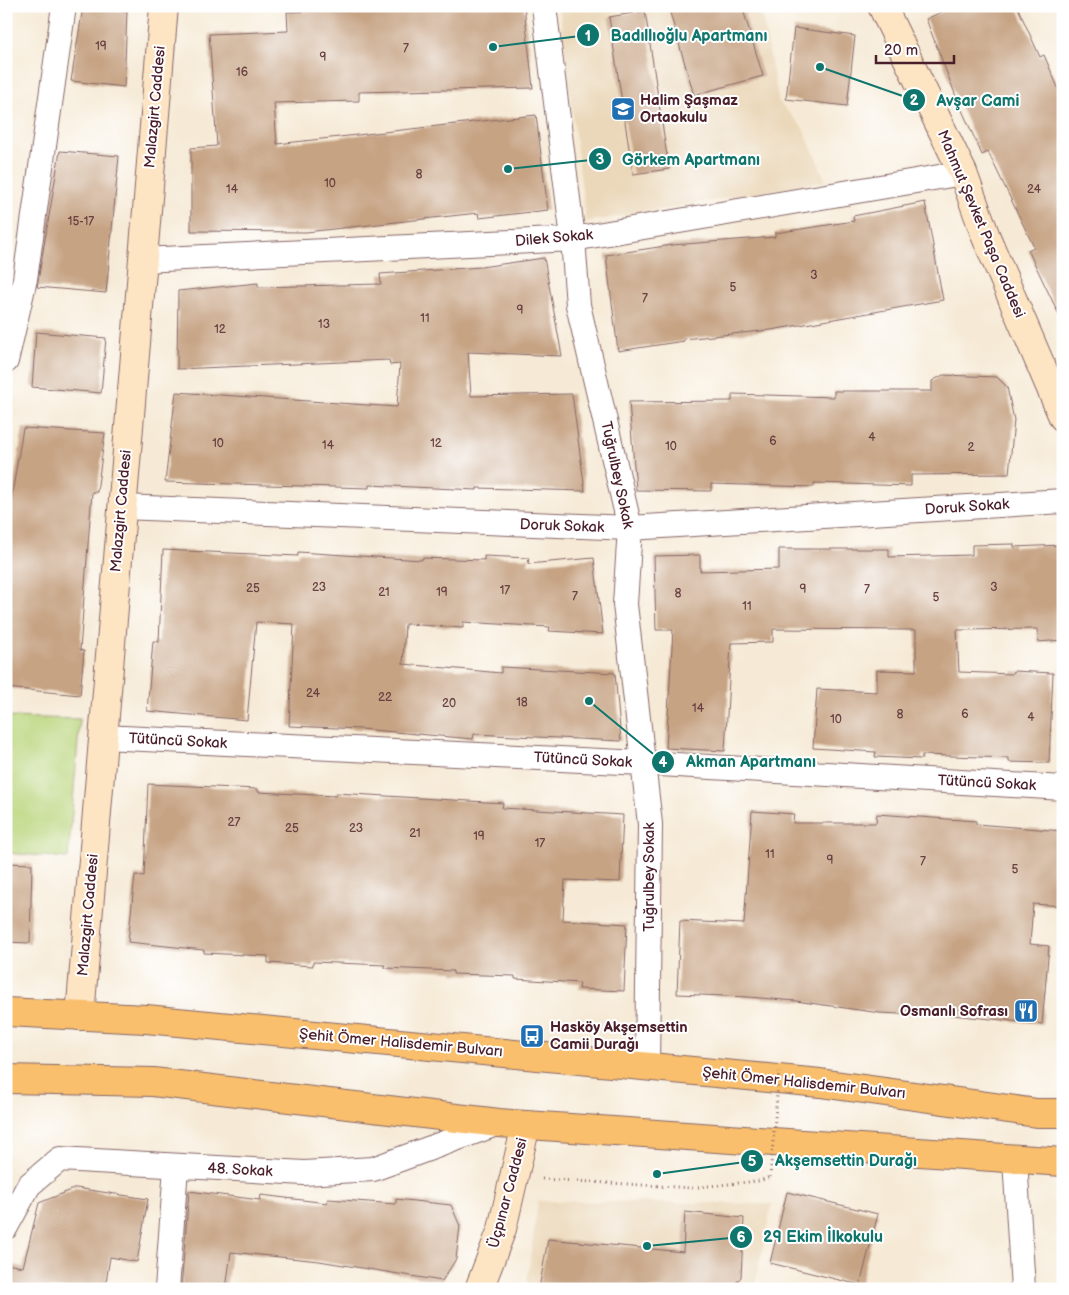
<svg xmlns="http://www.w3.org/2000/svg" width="1069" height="1295" font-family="'Balsamiq Sans',sans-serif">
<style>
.built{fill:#ebd8ba}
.green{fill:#b9d57c;stroke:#827a54}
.building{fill:#c6a383}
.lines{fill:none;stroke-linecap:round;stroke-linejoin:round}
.street-casing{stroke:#866667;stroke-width:26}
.secondary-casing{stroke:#866667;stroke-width:30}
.highway-casing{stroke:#866667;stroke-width:30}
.path{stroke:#866667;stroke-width:3;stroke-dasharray:1 4;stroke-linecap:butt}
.street{stroke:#fff;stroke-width:24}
.secondary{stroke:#fde5c4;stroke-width:28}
.highway{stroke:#f9bf6c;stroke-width:28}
.path-bridge{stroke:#866667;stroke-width:3;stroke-dasharray:1 4;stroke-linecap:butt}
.labels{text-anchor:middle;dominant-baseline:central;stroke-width:4;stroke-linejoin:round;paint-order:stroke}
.number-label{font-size:12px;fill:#694041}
.poi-label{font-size:15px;font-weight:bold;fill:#4a1f2b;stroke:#fff;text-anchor:start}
.street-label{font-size:15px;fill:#4a1f2b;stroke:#fff}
.leader{fill:none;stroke:#0f766e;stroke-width:2}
.callout-dot{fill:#0f766e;stroke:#fff;stroke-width:2}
.mark-label{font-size:15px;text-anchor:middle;font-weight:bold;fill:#fff}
.callout-label{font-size:16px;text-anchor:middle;font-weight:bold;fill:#0f766e;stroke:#fff;stroke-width:4;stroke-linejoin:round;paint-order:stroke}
</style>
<rect width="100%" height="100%" fill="#fff"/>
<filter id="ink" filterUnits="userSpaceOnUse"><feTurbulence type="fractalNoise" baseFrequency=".02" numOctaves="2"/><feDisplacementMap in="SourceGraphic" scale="10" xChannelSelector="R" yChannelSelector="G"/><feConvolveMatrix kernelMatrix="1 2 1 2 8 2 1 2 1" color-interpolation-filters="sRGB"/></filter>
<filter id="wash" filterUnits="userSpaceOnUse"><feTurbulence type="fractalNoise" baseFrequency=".0096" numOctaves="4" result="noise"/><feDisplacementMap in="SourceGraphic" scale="20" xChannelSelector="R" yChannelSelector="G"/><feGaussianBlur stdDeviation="1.12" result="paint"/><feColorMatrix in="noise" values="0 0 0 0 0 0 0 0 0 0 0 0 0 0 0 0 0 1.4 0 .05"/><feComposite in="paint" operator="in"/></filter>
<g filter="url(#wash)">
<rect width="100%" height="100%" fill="#f6ead6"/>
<!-- built -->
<path class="built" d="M559,6h201l19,96 24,26 23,53 -240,41z
M538,1201l234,3 -18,85h-228z"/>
<!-- green -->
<path class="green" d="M6,717l74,2 -12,139 -62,-5z"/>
<g id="blocks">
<!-- building -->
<path class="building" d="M370,6h154l9,82 -174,4v9l-85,2 3,41 259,-29 12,95 -69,8 -1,-5 -172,19 -115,-1v-83l26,-2 -8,-112 79,-3 -1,-19 84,-2z
M668,6h74l21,70 -69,19z
M955,6h62l23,51 4,-2 19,44v224l-35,-73 6,-3 -46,-95 -6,3 -25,-56 -31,-80z
M83,7l44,4 -3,76 -53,-6z
M645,11l24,158 -36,5 -24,-157z
M794,28l61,8 -8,70 -61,-7z
M60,151l59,5 -13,137 -69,-6z
M925,202l18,98 -172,30 -88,9 1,2 -66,10 -12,-96 66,-10 103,-8v-4l79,-12 -1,-5z
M544,258l18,98 -94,-4 3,44 101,-2 13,97 -108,-3v2l-108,-5v3l-204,-6 11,-90 221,15 3,-43 -10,1 -1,-5 -212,9 1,-78 80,-8v4l123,-3 -1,-10 101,-7z
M36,332l70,6 -5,55 -69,-6z
M943,375l54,2 10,10 7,33 -5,54 -98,1v11l-97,-3v4l-103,-3v7l-75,-1 -7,-88 103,-1v-7l102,3v-6h98v-10z
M23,428l82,5 -8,59h-5l-12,158 4,1 -4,44 -74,-7v-189l5,1z
M1014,544v3l49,-2v95l-25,2 -1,-13 -80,1 2,42 53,2 1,-3 40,2 -4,90 -40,-1v-4l-87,-3v4l-47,-2 1,-5 -63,-4 4,-59 60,3v-22l39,1v-41l-143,-1v13l-42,1 -6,108 -59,-3 7,-118h-17l-2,-74 46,-1v16l79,-2v-20h110v8l83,-2v-10z
M163,550l135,6v-4l124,8v-2l62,2v-4l45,2 -1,6 66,-6 9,76 -54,-3 1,-4 -87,-5v6l-58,-4 -2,40 98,9v-6l114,6 6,68 -147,-7 -1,5 -112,-10 -72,-3 5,-102 -38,-2 -9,98 -100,-9 6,-70 6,1z
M148,784l110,5v3l77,4 1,-3 167,10 -1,5 121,7 -3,67 -55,-2 -2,40 64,4 -3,67 -45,-2 1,-6 -65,-4v-3l-62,-2v-3l-68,-3v-3l-72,-3v4l-45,-3v-7l-64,-3v-3l-76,-8 7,-67 9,1z
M752,811l42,3 -1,9h83l1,-9 99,7v3l87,7v75l-30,-2 -3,40 19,2 -7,78 -121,-12 -1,3 -40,-2 -84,-12 -48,-4 -71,-3 3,-73 64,3z
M6,863l26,1 -2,79 -24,-1z
M76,1188l72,11 -11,63 -27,-5 -5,32h-99v-25l17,3 16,-64z
M189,1191l71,9 1,-5 66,8 1,-4 68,5v-5l55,6 9,21 -4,33 -14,22 -123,-20 -88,-9 -5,37h-45z
M787,1192l91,22 -18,71 -90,-22z
M685,1212l59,6 -3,59 -10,12h-192l9,-50 135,13z"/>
</g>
</g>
<g filter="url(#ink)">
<use href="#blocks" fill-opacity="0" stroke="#866667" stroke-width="1"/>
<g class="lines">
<defs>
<path id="street" d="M544,6l29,233 5,66 52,223 -5,76 25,220 -3,243
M142,260l431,-21 390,-66
M6,361l19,-82 39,-273
M122,507l508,21 433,-27
M103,737l540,26 420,25
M1015,1159l8,130
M6,1227l23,-42 31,-26 244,14 69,-4 126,-46
M167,1289l9,-122"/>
<path id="secondary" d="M882,6l81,167 23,64 77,180
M80,1016l84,-1010
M479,1289l23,-60 24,-104"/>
<path id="highway" d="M6,1012l140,7 674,64 217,30h26
M6,1079l147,3 346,41 564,39"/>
</defs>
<!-- street casing -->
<use href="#street" class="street-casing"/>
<!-- secondary casing -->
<use href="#secondary" class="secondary-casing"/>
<!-- highway casing -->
<use href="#highway" class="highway-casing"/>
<!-- path -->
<path class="path" d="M542,1179l151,9
M698,1187l61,-6 11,-4"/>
<!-- street -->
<use href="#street" class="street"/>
<!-- secondary -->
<use href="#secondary" class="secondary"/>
<!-- highway -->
<use href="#highway" class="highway"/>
<!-- path-bridge -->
<path class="path-bridge" d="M770,1177l9,-105"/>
</g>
</g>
<!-- icons -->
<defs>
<symbol id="school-square" viewBox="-11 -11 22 22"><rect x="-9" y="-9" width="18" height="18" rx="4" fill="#1f6fb2" stroke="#fff"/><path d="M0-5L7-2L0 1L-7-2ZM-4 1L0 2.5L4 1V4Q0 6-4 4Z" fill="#fff"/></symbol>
<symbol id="restaurant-square" viewBox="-11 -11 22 22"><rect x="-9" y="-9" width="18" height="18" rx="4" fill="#1f6fb2" stroke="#fff"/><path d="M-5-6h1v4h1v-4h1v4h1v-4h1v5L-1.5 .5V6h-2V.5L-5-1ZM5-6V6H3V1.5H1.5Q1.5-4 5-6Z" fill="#fff"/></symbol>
<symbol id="bus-square" viewBox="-11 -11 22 22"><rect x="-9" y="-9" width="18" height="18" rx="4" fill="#1f6fb2" stroke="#fff"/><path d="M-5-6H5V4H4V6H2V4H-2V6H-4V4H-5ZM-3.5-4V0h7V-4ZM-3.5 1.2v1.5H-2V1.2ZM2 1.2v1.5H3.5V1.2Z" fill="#fff"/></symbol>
</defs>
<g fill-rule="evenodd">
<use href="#school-square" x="609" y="95" width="28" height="28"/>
<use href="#restaurant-square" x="1012" y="997" width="28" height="28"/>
<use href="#bus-square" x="518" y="1022" width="28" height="28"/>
</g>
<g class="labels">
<!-- number labels -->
<g class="number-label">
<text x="101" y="46">19</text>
<text x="406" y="48">7</text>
<text x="323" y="57">9</text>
<text x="242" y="72">16</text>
<text x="419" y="174">8</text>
<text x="330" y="183">10</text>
<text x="232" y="189">14</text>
<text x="1034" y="189">24</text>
<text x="81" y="221">15-17</text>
<text x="814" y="275">3</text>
<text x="733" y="287">5</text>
<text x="645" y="298">7</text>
<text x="520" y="310">9</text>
<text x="425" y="318">11</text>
<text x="324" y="324">13</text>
<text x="220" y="329">12</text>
<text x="872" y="437">4</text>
<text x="773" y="441">6</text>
<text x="218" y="443">10</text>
<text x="436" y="443">12</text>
<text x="328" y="445">14</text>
<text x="671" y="446">10</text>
<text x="971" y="447">2</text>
<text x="319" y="587">23</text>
<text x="994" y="587">3</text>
<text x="253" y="588">25</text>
<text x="803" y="589">9</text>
<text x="867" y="589">7</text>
<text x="505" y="590">17</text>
<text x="384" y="592">21</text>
<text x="442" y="592">19</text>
<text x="678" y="593">8</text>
<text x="575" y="596">7</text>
<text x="936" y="597">5</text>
<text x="747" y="606">11</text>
<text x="313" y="693">24</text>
<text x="385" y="697">22</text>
<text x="522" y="702">18</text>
<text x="449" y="703">20</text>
<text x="698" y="708">14</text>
<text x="900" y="714">8</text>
<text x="965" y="714">6</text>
<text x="1031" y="717">4</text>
<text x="836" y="719">10</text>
<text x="234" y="822">27</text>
<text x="292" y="828">25</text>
<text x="356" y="828">23</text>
<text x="415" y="833">21</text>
<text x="479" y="836">19</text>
<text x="540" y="843">17</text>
<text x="770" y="854">11</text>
<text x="830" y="860">9</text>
<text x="923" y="861">7</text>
<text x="1015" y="869">5</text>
</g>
<!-- poi labels -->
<g class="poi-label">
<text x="640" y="100">Halim Şaşmaz<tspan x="640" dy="17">Ortaokulu</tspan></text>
<text x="1008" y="1011" text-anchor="end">Osmanlı Sofrası</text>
<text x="550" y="1027">Hasköy Akşemsettin<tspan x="550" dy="17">Camii Durağı</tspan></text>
</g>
<!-- street labels -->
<g class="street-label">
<text transform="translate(155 107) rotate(-85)">Malazgirt Caddesi</text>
<text transform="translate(981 224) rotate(67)">Mahmut Şevket Paşa Caddesi</text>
<text transform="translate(554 238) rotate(-5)">Dilek Sokak</text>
<text transform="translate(617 475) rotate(78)">Tuğrulbey Sokak</text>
<text transform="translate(967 507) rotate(-4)">Doruk Sokak</text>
<text transform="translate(121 511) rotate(-85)">Malazgirt Caddesi</text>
<text transform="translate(562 526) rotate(2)">Doruk Sokak</text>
<text transform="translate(178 741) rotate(3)">Tütüncü Sokak</text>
<text transform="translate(583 760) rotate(3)">Tütüncü Sokak</text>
<text transform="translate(987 783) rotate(3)">Tütüncü Sokak</text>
<text transform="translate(649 877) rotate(-90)">Tuğrulbey Sokak</text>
<text transform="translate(88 915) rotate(-85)">Malazgirt Caddesi</text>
<text transform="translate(401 1043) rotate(5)">Şehit Ömer Halisdemir Bulvarı</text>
<text transform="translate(804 1083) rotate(6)">Şehit Ömer Halisdemir Bulvarı</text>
<text transform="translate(240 1170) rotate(3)">48. Sokak</text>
<text transform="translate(508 1193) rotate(-75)">Üçpınar Caddesi</text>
</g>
</g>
<!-- callouts -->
<path class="leader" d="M493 47L588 35M820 67L914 100M508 169L600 159M589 701L663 762M657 1174L752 1161M647 1246L741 1237"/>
<g class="callout-dot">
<circle cx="493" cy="47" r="5"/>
<circle cx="820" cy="67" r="5"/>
<circle cx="508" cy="169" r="5"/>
<circle cx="589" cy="701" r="5"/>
<circle cx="657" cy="1174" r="5"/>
<circle cx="647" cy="1246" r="5"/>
<circle cx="588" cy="35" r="12"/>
<circle cx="914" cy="100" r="12"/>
<circle cx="600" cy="159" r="12"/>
<circle cx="663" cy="762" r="12"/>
<circle cx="752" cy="1161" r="12"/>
<circle cx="741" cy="1237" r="12"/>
</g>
<g class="mark-label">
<text x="588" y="41">1</text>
<text x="914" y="105">2</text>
<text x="600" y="164">3</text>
<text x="663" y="767">4</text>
<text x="752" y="1166">5</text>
<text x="741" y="1242">6</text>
</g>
<g class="callout-label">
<text x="689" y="41">Badıllıoğlu Apartmanı</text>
<text x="978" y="106">Avşar Cami</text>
<text x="691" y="165">Görkem Apartmanı</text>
<text x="751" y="767">Akman Apartmanı</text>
<text x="846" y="1166">Akşemsettin Durağı</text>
<text x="823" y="1242">29 Ekim İlkokulu</text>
</g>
<!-- margin -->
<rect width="1069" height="1295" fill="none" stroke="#fff" stroke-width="25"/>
<!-- scale -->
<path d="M876 55v8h78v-8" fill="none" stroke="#4a1f2b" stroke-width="2.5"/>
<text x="884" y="55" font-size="15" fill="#4a1f2b" stroke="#ffffff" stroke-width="4" paint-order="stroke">20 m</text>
</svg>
